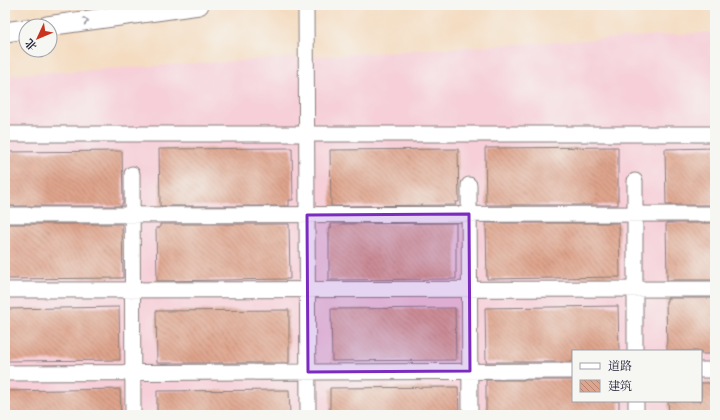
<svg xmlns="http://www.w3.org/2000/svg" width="720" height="420" font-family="'EB Garamond','Noto Serif SC',serif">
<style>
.built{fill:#f6cfd8;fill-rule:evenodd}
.building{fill:url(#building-back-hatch)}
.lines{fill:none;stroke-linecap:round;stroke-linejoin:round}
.minor-casing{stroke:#8b7f7e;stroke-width:17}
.tertiary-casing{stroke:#8b7f7e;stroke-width:21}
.minor{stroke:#fff;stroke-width:15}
.tertiary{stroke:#fff;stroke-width:19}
.oneway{stroke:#9c9ca7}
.marked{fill:#7b2cbf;fill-opacity:0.2;stroke:#7b2cbf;stroke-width:3;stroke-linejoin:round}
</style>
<defs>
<pattern id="building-back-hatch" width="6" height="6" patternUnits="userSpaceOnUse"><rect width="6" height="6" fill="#dfa48c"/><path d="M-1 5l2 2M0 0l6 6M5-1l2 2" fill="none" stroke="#b48574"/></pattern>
</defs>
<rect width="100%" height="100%" fill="#f6f6f2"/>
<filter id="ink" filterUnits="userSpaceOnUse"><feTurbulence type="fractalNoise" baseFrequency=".025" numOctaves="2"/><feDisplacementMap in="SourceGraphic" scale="8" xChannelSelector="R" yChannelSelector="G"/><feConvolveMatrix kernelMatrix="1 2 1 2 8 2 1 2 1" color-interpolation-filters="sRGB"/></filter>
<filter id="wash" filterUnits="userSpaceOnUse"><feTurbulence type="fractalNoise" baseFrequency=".012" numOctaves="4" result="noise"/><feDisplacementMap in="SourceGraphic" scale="16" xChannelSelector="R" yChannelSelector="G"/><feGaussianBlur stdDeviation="0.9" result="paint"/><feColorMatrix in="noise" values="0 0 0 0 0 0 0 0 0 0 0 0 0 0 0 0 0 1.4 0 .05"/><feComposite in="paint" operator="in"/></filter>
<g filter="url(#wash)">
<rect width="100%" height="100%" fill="#f4dcc1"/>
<!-- built -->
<path class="built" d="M715,32v383h-710v-340zM573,351h128v50h-128z"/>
<g id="blocks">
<!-- building -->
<path class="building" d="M618,147v58h-132l-1,-57z
M292,148l1,52h-4v6h-129l-1,-57z
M715,148v57h-49l-1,-56z
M458,149l1,53h-4l1,3 -125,1 -1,-56z
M122,151l1,52h-1v3h-117v-54z
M456,223v56l-127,1v-52h2v-4z
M486,223h133l1,54 -133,2z
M666,223h49v57h-48z
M5,224h117l1,54 -118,1z
M160,224h129l1,55 -133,2 -1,-53h4z
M667,298h48v56h-14v-3h-34l-1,-50h1z
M618,306l1,45h-46v11h-87l-1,-54z
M119,307l1,53 -115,1v-52z
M455,308l1,52 -124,1 -1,-52z
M289,310v53h-132l-1,-52z
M486,380h87v21h46v14h-133z
M701,383h14v32h-46l-1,-14h33z
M458,387l1,28h-129v-27z
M120,389l1,26h-116v-24z
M289,390l1,25h-133v-24z"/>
</g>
</g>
<g filter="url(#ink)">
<use href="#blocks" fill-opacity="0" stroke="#8b7f7e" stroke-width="1"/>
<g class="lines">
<defs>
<path id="minor" d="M306,5l2,410
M5,134h710
M132,174l1,241
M635,181v170
M469,185l1,230
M5,215l710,-1
M5,290l710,-1
M701,370h14
M5,373l568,-2
M636,401v14"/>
<path id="tertiary" d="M47,26l152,-21
M5,32l21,-3"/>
</defs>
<!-- minor casing -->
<use href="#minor" class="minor-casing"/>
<!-- tertiary casing -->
<use href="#tertiary" class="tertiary-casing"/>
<!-- minor -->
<use href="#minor" class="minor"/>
<!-- tertiary -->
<use href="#tertiary" class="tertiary"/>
</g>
<!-- one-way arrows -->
<defs><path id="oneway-chevron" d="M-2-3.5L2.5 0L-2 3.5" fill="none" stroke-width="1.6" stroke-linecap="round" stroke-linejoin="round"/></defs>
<use class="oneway" href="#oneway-chevron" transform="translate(86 21) rotate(-8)"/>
</g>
<!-- marked area -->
<path class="marked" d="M469,214l1,157 -162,1 -1,-157z"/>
<!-- margin -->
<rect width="720" height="420" fill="none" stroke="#f6f6f2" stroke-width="20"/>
<!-- legend -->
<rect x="572" y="350" width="130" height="52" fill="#f6f6f2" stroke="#a1a1a9"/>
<rect x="580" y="363" width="20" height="6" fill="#ffffff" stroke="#a1a1a9"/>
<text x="608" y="370" font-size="12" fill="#22223b">道路</text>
<rect x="580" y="380" width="20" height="12" fill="url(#building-back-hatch)" stroke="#a1a1a9"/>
<text x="608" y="390" font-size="12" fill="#22223b">建筑</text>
<!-- north arrow -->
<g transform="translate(38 38) rotate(226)"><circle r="19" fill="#f6f6f2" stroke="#a1a1a9"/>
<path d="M0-3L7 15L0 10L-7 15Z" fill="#c8321e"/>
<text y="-6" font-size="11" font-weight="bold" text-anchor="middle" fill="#22223b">北</text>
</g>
</svg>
